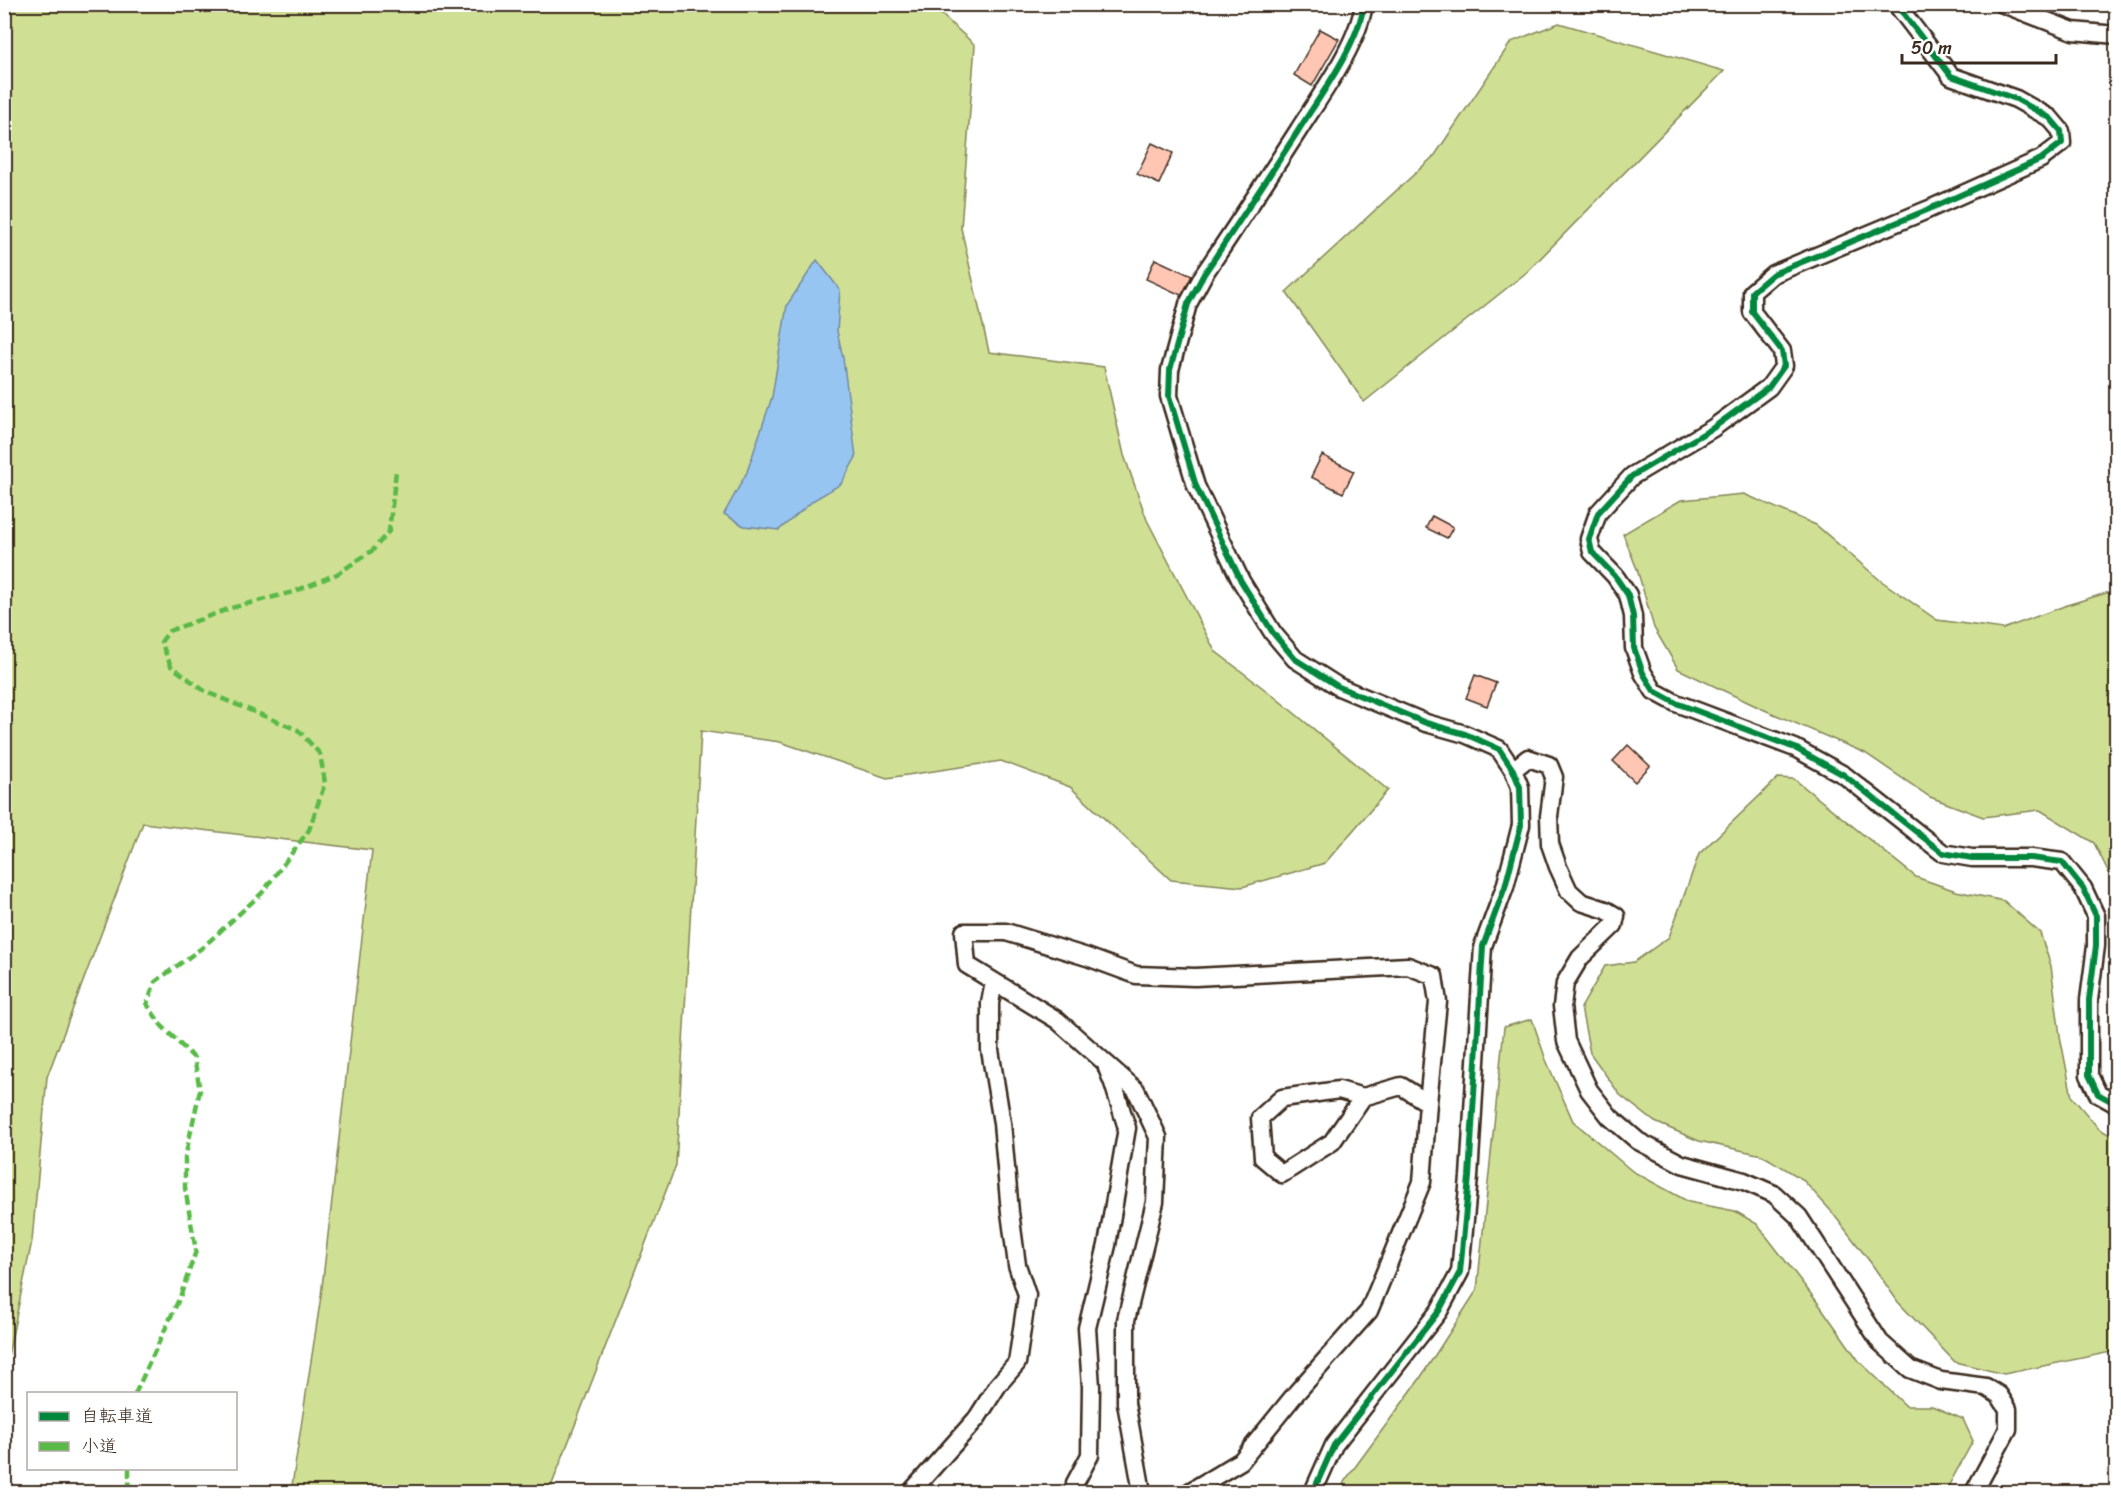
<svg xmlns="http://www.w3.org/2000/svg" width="2121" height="1497" font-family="Sriracha,'Klee One',sans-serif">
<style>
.green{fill:#cfdf93;stroke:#858458;stroke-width:1.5}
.water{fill:#97c5f2;stroke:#72879d;stroke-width:1.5}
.building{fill:#ffc6b4;stroke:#3b2a1e;stroke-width:1.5}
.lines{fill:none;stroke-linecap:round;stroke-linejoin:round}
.minor-casing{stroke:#3b2a1e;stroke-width:21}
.minor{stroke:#fff;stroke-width:16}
.quiet{stroke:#58b947;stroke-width:4.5;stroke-dasharray:9 4.5;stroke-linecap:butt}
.cycleway-casing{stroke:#fff;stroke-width:10}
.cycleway{stroke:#00873e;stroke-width:6}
</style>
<rect width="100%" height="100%" fill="#fff"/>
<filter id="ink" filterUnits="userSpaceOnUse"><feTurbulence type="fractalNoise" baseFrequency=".0167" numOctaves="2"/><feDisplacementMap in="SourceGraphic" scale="12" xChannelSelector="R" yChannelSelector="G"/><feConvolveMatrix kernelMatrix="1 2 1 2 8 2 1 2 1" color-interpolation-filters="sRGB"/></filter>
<g filter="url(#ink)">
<!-- green -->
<path class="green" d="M5,5h926l44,40 -14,183 28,124 115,15 20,88 23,65 68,131 61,47 112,92 -63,73 -83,24 -71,-7 -101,-93 -69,-26 -114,17 -107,-36 -79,-11 -25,434 -127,327h-258l30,-196 51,-446 -229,-27 -96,254 -15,164 -27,129z
M1559,23l165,48 -197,201 -163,130 -78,-110 149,-137 76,-113z
M1744,494l72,31 64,55 57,40 66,9 64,-24 49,-15v297l-22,-44 -54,-33 -57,7 -53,-20 -65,-44 -105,-45 -82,-39 -24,-41 -17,-59 -14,-35 58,-34z
M1778,778l16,1 122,98 40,14 48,10 36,32 11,33 9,70 12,61 27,32 17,9v213l-112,23 -49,-12 -57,-60 -27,-39 -40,-52 -29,-32 -40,-24 -63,-14 -44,-19 -35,-27 -30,-42 -9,-45 24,-42 29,-4 35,-25 30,-83z
M1532,1019l14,41 27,61 59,50 57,31 46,9 22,13 64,83 38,54 47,45h26l31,13 10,22 -28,51h-603l2,-10 75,-102 58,-90 27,-263z"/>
<!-- water -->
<path class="water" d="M817,260l23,30 -3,41 6,27 13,99 -15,27 -27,16 -35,30 -35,-4 -20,-12 23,-42 25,-75 15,-92z"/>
<!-- building -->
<path class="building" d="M1320,29l19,10 -27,47 -18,-11z
M1152,143l21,10 -14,31 -22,-10z
M1155,259l37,17 -9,20 -37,-17z
M1322,455l32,16 -11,22 -32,-16z
M1432,516l21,11 -6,11 -21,-10z
M1475,675l21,8 -9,23 -21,-8z
M1628,745l22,21 -15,16 -22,-21z"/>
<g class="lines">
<defs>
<path id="minor" d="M1896,4l55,72 65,23 34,19 11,13 1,12 -21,16 -114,51 -154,64 -21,18v20l30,39 2,15 -15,21 -56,41 -81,48 -34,37 -9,26 3,13 23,24 13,19 5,21 1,32 9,25 11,18 22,12 119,45 49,27 99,78 29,5h59l31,4 21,26 13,28v30l-7,54v75l9,19 18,10
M2003,4l70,27 43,4
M1513,770l15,-12 21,7 5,12 -5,39 1,28 8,23 11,24 12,11 25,8 10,6 -2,9 -34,33 -15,25 -3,23 4,35 23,49 21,27 28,24 44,23 62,17 30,13 25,23 81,125 30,27 31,12 45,6 13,8 9,14v20l-34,63
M911,1492l66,-74 21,-33 19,-22 10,-68 -10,-30 -7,-53 -8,-89 -12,-73v-47l4,-21
M1074,1492l1,-9 15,-28 1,-68 -4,-59 20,-83 20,-117 -14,-45 -6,-15
M1142,1492l-16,-89v-83l29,-118 3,-65 -22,-47 -79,-70 -90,-55 -3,-33h42l81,25 49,18 59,2 213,-11 26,10 4,26 -10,101
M1189,1492l52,-31 56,-69 72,-81 53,-129 6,-79 -27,-17 -38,11 -24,-7 -57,8 -22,20 3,40 19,16 50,-32 31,-45
M1313,1492l21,-47 105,-134 21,-39 9,-95 14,-231 22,-59 16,-62 -1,-38 -7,-17 -14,-21 -34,-15 -39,-11 -87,-36 -44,-28 -22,-26 -32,-52 -45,-95 -27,-90 1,-26 18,-66 16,-30c32,-47 63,-95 94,-143 22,-35 60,-86 66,-127"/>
</defs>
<!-- minor casing -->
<use href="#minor" class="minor-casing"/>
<!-- minor -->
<use href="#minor" class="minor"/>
<!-- quiet -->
<path class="quiet" d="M135,1394l45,-97 16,-46 -11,-63v-30l15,-68 -6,-32 -33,-33 -14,-21 8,-22 48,-35 59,-54 47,-63 16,-47 -5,-29 -22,-24 -92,-38 -35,-26 -10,-24 8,-11 62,-23 62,-16 44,-18 36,-24 16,-19 7,-60
M129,1468v24"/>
<defs>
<path id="cycleway" d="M1896,4l55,72 65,23 34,19 11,13 1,12 -21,16 -114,51 -154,64 -21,18v20l30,39 2,15 -15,21 -56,41 -81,48 -34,37 -9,26 3,13 23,24 13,19 5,21 1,32 9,25 11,18 22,12 119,45 49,27 99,78 29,5h59l31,4 21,26 13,28v30l-7,54v75l9,19 18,10
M1313,1492l21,-47 105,-134 21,-39 9,-95 14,-231 22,-59 16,-62 -1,-38 -7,-17 -14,-21 -34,-15 -39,-11 -87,-36 -44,-28 -22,-26 -32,-52 -45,-95 -27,-90 1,-26 18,-66 16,-30c32,-47 63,-95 94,-143 22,-35 60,-86 66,-127"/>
</defs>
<!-- cycleway casing -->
<use href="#cycleway" class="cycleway-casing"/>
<!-- cycleway -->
<use href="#cycleway" class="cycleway"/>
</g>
</g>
<!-- margin -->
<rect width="2121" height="1497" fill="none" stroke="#fff" stroke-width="24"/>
<rect x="12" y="12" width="2097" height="1473" fill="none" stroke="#3b2a1e" stroke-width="2" filter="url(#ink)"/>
<!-- legend -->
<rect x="27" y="1392" width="210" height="78" fill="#ffffff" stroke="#b1aaa5" stroke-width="1.5"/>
<rect x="39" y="1412" width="30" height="9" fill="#00873e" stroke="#b1aaa5" stroke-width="1.5"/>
<text x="81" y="1422" font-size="18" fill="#3b2a1e">自転車道</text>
<rect x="39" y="1442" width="30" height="9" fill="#58b947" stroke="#b1aaa5" stroke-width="1.5"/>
<text x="81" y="1452" font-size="18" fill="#3b2a1e">小道</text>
<!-- scale -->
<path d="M1902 54v9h154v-9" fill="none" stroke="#3b2a1e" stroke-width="3"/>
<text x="1911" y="54" font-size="18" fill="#3b2a1e" stroke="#ffffff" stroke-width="4.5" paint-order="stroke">50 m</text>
</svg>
